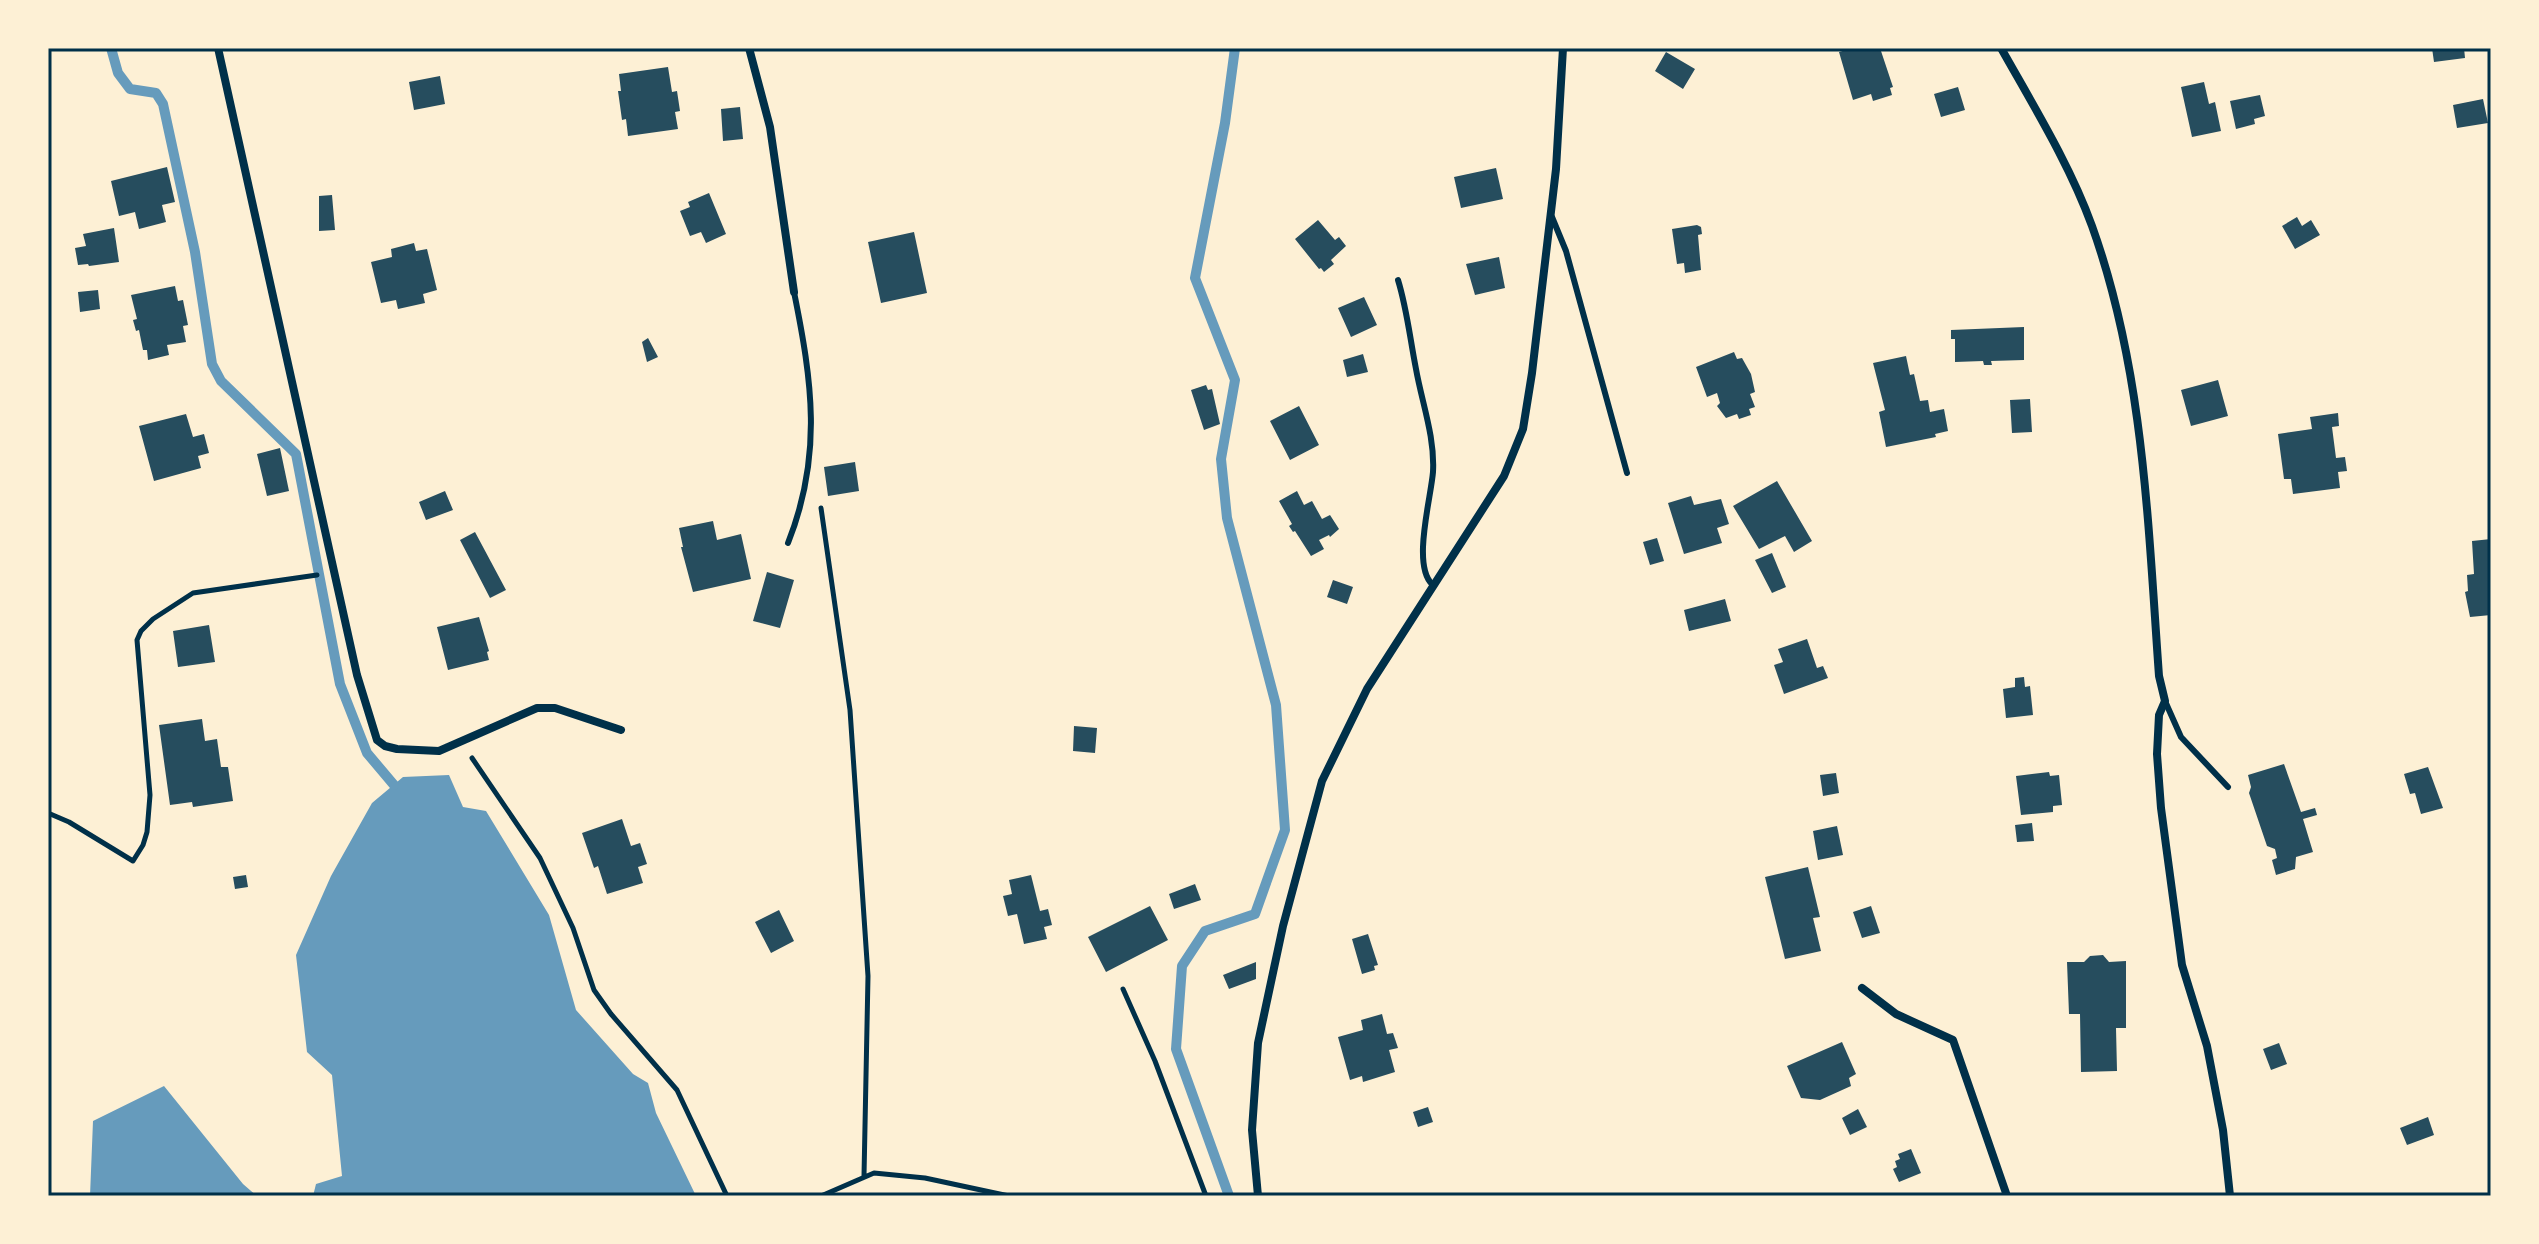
<svg xmlns="http://www.w3.org/2000/svg" width="2539" height="1244" font-family="'Exo 2',sans-serif">
<style>
.water{fill:#669bbc}
.lines{fill:none;stroke-linecap:round;stroke-linejoin:round}
.stream{stroke:#669bbc;stroke-width:10}
.building{fill:#264d5e}
.path{stroke:#003049;stroke-width:5}
.service{stroke:#003049;stroke-width:6}
.minor{stroke:#003049;stroke-width:8}
.neatline{fill:none;stroke:#003049;stroke-width:3}
</style>
<rect width="100%" height="100%" fill="#fdf0d5"/>
<!-- water -->
<path class="water" d="M449,775l14,32 23,4 63,104 27,95 57,64 15,9 8,30 40,83h-383l3,-12 26,-8 -10,-101 -25,-23 -11,-97 35,-79 41,-73 31,-26z
M164,1086l79,98 14,12h-167l3,-75z"/>
<g class="lines">
<!-- stream -->
<path class="stream" d="M111,48l7,25 12,16 26,4 7,11 32,148 17,112 9,17 75,73 44,230 27,69 27,32
M1229,1196l-53,-147 6,-83 23,-35 50,-17 30,-84 -9,-125 -49,-187 -6,-59 14,-79 -40,-102 30,-155 10,-75"/>
</g>
<!-- building -->
<path class="building" d="M1853,48h27l13,39 -3,1 2,7 -19,6 -2,-7 -18,6 -14,-48z
M2432,48h32l1,10 -31,4z
M1666,52l29,17 -12,20 -28,-18z
M668,67l4,25 5,-1 3,20 -5,1 3,17 -50,7 -2,-17 -4,1 -4,-29h3l-2,-17z
M440,76l5,28 -31,6 -5,-28z
M2204,82l5,22 6,-2 6,29 -29,6 -11,-50z
M1958,87l7,23 -24,7 -7,-23z
M2260,95l5,21 -11,3 1,5 -19,5 -6,-28z
M2483,99l5,24 -31,5 -4,-23z
M740,107l3,32 -20,2 -2,-32z
M167,167l8,35 -13,3 4,17 -27,7 -4,-17 -16,4 -8,-35z
M1496,168l7,31 -42,9 -7,-31z
M709,193l17,41 -20,9 -5,-11 -11,4 -10,-25 10,-4 -2,-5z
M332,195l3,35 -16,1v-35z
M2297,217l5,9 9,-6 9,15 -25,14 -13,-23z
M1318,220l17,20 4,-3 7,9 -15,14 3,4 -10,8 -3,-4 -2,1 -24,-30z
M1697,225l4,2 1,7 -4,1 3,35 -16,3 -1,-10 -7,1 -5,-35z
M114,228l5,34 -30,4 -1,-2 -10,1 -3,-17 11,-2 -3,-12z
M914,232l13,61 -46,10 -13,-61z
M414,243l2,8 11,-2 10,41 -14,4 2,9 -27,6 -2,-9 -15,3 -10,-41 21,-5 -1,-8z
M1499,257l6,31 -30,7 -9,-31z
M175,286l3,15 5,-1 5,25 -5,1 3,16 -19,3 2,10 -21,5 -1,-10h-4l-4,-20 -3,1 -3,-11 4,-1 -6,-24z
M98,290l2,19 -20,3 -2,-20z
M1364,297l13,28 -26,12 -13,-29z
M2024,327v33l-33,1 1,4h-8l-1,-4 -28,1v-23h-4v-9z
M648,338l10,19 -11,5 -5,-20z
M1734,352l3,7 5,-1 9,16 4,18 -5,2 5,13 -6,2 2,6 -12,4 -2,-5 -11,4 -9,-12 3,-3 -3,-10 -10,4 -11,-30z
M1363,354l5,18 -21,5 -4,-17z
M1906,356l4,19 4,-1 6,27 8,-1 2,12 14,-3 4,22 -13,3 1,3 -50,10 -7,-35 6,-2 -12,-47z
M2218,380l10,36 -37,10 -10,-36z
M1206,385l2,5 4,-1 8,35 -16,6 -13,-40z
M2030,399l2,33 -20,1 -2,-33z
M1299,406l20,39 -29,15 -20,-39z
M2338,413l1,13 -7,1 4,31 9,-1 2,14 -9,1 2,16 -47,6 -2,-15h-7l-6,-45 34,-5 -2,-12z
M186,414l7,23 11,-3 5,19 -11,3 3,12 -47,13 -15,-55z
M280,448l9,43 -22,5 -10,-42z
M855,462l4,29 -31,5 -4,-29z
M1777,481l35,60 -18,11 -9,-16 -26,13 -26,-43z
M445,491l8,19 -27,10 -7,-18z
M1297,491l7,14 8,-4 10,18 8,-4 9,14 -9,8 -1,-2 -10,5 5,9 -13,7 -16,-25 -2,1 -4,-6 3,-2 -13,-23z
M1691,496l3,9 27,-6 8,25 -12,4 5,15 -38,11 -16,-51z
M713,521l4,19 24,-6 10,45 -58,13 -12,-45h2l-4,-19z
M475,532l31,58 -16,8 -30,-58z
M1657,538l7,23 -14,4 -7,-23z
M2491,539v76l-21,2 -5,-25 3,-1 -1,-16 7,-1 -2,-33z
M1772,553l14,34 -14,6 -17,-33z
M767,572l27,8 -14,48 -27,-7z
M1333,580l20,7 -6,17 -20,-7z
M1725,599l6,22 -42,10 -5,-21z
M479,617l10,34 -2,1 2,8 -41,10 -11,-43z
M209,625l6,37 -37,5 -5,-36z
M1807,639l10,29 6,-2 5,12 -44,16 -10,-29 9,-3 -5,-13z
M2024,677l1,10 5,-1 3,29 -27,3 -3,-29 12,-2v-9z
M202,719l3,22 12,-2 4,28h7l5,34 -40,6 -1,-5 -22,3 -11,-80z
M1074,726l23,2 -2,25 -22,-2z
M2284,764l17,48 14,-4 2,7 -14,4 10,33 -17,5 -1,12 -19,6 -4,-15 5,-2 -2,-9 -8,-3 -18,-53 2,-6 -3,-12z
M2428,767l15,41 -22,6 -6,-21 -5,1 -6,-20z
M2049,772l1,4 9,-1 3,30 -9,1v6l-32,3 -5,-39z
M1836,773l3,20 -16,3 -3,-21z
M622,819l9,27 9,-3 7,21 -9,3 5,16 -36,11 -9,-28 -4,2 -12,-35z
M2032,823l2,18 -17,1 -2,-17z
M1837,826l6,29 -25,5 -5,-29z
M1808,867l12,50 -7,1 8,33 -36,8 -20,-82z
M246,875l2,12 -13,2 -2,-12z
M1031,875l9,36 8,-2 4,16 -8,2 3,12 -23,5 -7,-30 -9,2 -5,-20 9,-2 -3,-14z
M1195,884l6,16 -27,9 -5,-15z
M1150,906l18,34 -62,32 -18,-35z
M1871,906l9,27 -18,5 -9,-26z
M779,910l15,31 -23,12 -16,-31z
M1368,934l10,31 -4,1 1,4 -13,4 -10,-35z
M2103,955l6,7 17,-1v67h-10l1,43 -36,1 -1,-58h-11l-2,-52h17l6,-6z
M1256,962v17l-27,10 -6,-14z
M1382,1014l5,20 6,-1 5,15 -9,2 6,22 -32,10 -1,-6 -12,4 -12,-43 25,-7 -2,-10z
M1842,1042l14,32 -7,4 2,8 -31,14 -19,-2 -14,-32z
M2279,1043l8,21 -16,6 -8,-21z
M1428,1107l5,15 -15,5 -5,-15z
M1858,1109l9,18 -17,8 -8,-17z
M2428,1117l6,18 -27,10 -7,-17z
M1911,1149l10,24 -22,9 -6,-13 4,-2 -2,-6 5,-2 -2,-5z"/>
<g class="lines">
<!-- path -->
<path class="path" d="M821,508l29,202 18,266 -4,200
M472,758l68,100 33,70 21,62 17,24 66,76 50,106
M48,813l21,9 64,39 10,-16 4,-13 3,-37 -13,-155 4,-9 12,-12 40,-26 124,-18
M1123,989l32,72 51,135
M821,1196l53,-23 51,5 84,18"/>
<!-- service -->
<path class="service" d="M1552,217l14,34 61,222
M1398,280c9,29 12,59 18,89 6,34 19,68 17,103 -2,26 -21,93 -1,112
M788,543c35,-88 24,-162 6,-251
M2165,701l16,36 47,50"/>
<!-- minor -->
<path class="minor" d="M218,48l139,627 20,65 8,6 12,3 42,2 98,-43h18l66,22
M749,48l21,79 24,165
M2001,48c32,57 69,117 91,178 52,145 56,298 67,450l6,25 -6,14 -2,39 4,54 21,157 25,81 16,84 7,66
M1862,988l34,26 57,26 54,156
M1258,1196l-6,-66 6,-87 25,-117 39,-145 45,-92 137,-213 19,-47 9,-56 24,-204 7,-121"/>
</g>
<!-- border -->
<rect width="2539" height="1244" fill="none" stroke="#fdf0d5" stroke-width="100"/>
<rect x="50" y="50" width="2439" height="1144" class="neatline"/>
</svg>
